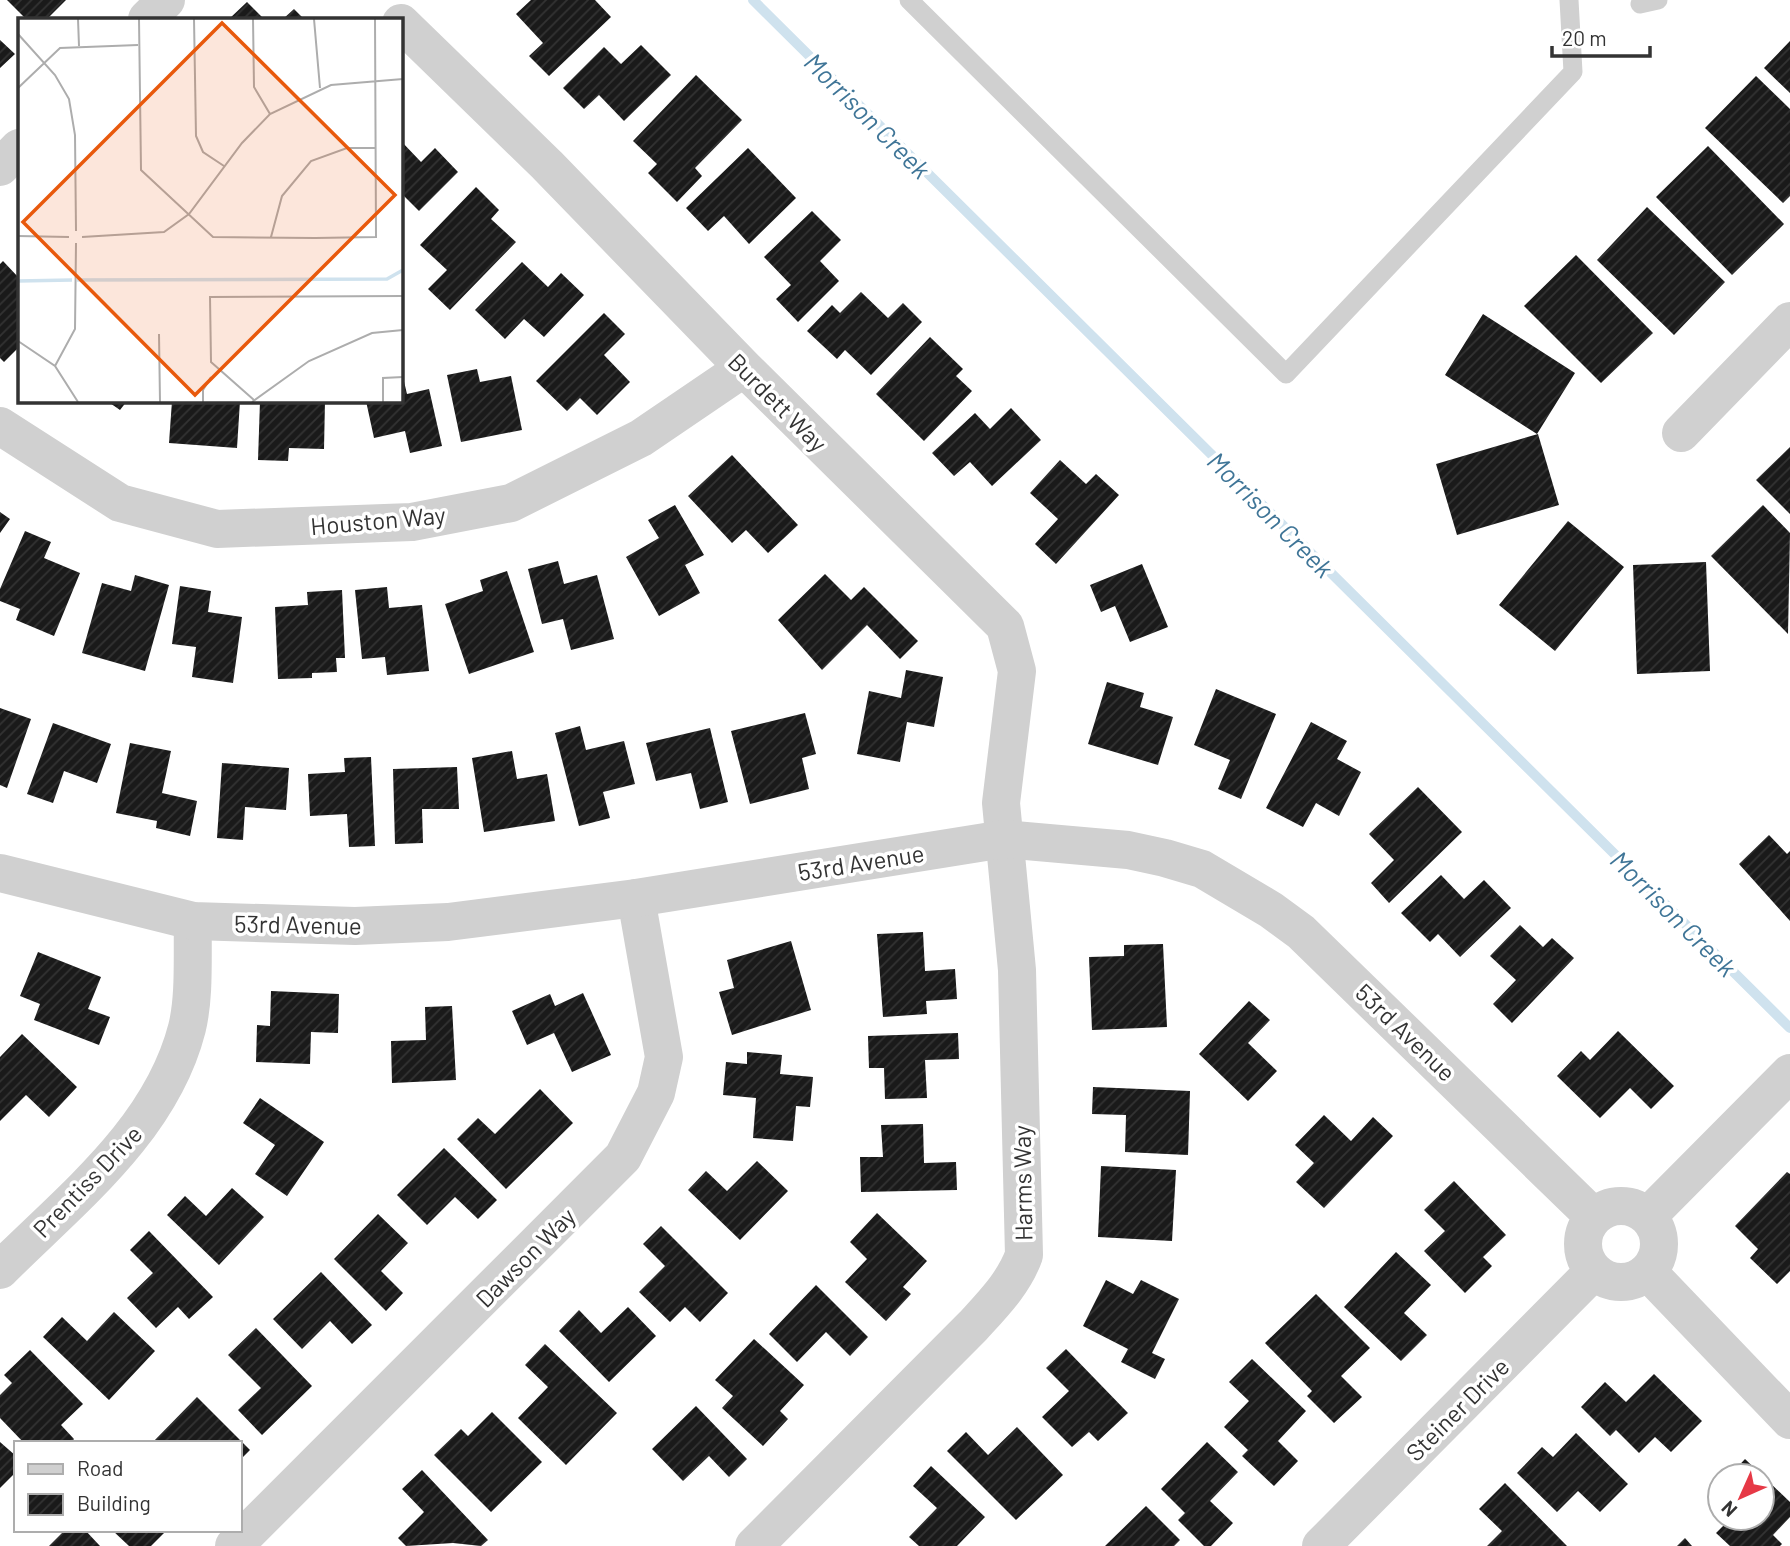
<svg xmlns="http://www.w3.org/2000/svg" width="1790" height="1546" font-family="Barlow,sans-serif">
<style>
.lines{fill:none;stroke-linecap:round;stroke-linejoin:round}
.stream{stroke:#cfe2ee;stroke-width:10}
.building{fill:url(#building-hatch)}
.service{stroke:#d0d0d0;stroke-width:19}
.minor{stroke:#d0d0d0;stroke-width:38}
.tertiary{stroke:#d0d0d0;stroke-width:38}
.labels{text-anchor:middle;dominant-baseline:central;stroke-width:7;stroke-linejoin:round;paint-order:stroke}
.street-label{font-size:24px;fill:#333;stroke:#fff}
.water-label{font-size:26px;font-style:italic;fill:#3f7597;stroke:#fff}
.inset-river{fill:none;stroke:#cfe2ee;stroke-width:3.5}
.inset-road{fill:none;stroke:#adadad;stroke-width:2}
.view{fill:#e8590c;fill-opacity:0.15;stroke:#e8590c;stroke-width:3.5}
.inset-edge{fill:none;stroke:#333;stroke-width:3.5}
</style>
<defs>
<pattern id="building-hatch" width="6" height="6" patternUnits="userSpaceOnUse" patternTransform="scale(1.75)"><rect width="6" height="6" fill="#1a1a1a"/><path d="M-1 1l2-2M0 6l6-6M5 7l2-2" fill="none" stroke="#333"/></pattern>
</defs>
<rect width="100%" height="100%" fill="#fff"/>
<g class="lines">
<!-- stream -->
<path class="stream" d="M753,0l1037,1028"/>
</g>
<!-- building -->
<path class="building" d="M7,0h59l-19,19h-21z
M531,0h64l16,17 -62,59 -20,-20 14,-13 -27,-29z
M247,2l17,17h-35z
M294,9l10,10h-21z
M0,40l15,14 -15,14z
M1790,41v52l-26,-25z
M641,45l30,30 -47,46 -25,-26 -15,14 -21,-21 41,-41 17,17z
M696,75l46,45 -47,48 7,8 -25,26 -29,-29 9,-9 -24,-23z
M1756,76l34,33v87l-7,7 -78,-75z
M401,141l20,21 14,-14 23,24 -39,39 -18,-18z
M1708,146l76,78 -52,51 -76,-78z
M748,148l48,50 -47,46 -25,-28 -16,15 -22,-23z
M476,187l23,23 -8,9 25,23 -66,68 -22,-21 19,-19 -27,-25z
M1647,207l78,75 -51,53 -77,-75z
M812,211l29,29 -21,21 19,20 -41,41 -22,-23 15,-14 -27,-28z
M1576,255l77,78 -52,50 -77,-77z
M3,261l16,17v69l-15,15 -4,-4v-94z
M522,262l26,25 13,-14 23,22 -40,42 -20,-18 -19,20 -30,-29z
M861,292l27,26 15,-15 19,19 -51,53 -26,-25 -8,9 -30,-28 25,-26 8,8z
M604,313l21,21 -21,21 26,27 -33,33 -17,-17 -13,13 -31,-30z
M1483,314l92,59 -38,61 -92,-59z
M930,337l33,32 -7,7 16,15 -48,50 -48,-47z
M401,369l6,25 22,-5 13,57 -32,7 -5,-22 -31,7 -8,-37h35z
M477,369l3,13 31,-6 11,54 -61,12 -14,-67z
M107,401h20l-7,9z
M172,401h68l-3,47 -68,-5z
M260,401h65l-1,48 -35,-1 -1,13 -30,-1z
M1011,408l30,32 -49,46 -22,-24 -16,14 -22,-23 43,-40 15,16z
M1538,434l21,71 -102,30 -21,-71z
M1790,447v67l-34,-34z
M732,455l66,70 -30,28 -22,-23 -14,13 -44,-47z
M1060,460l26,24 10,-10 23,21 -63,69 -21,-20 23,-25 -28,-26z
M675,505l29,50 -19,10 15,28 -41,23 -33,-59 33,-19 -11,-18z
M1763,505l27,28 -2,101 -77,-78z
M0,512l10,7 -10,14z
M1568,521l56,46 -69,84 -56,-46z
M25,531l26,11 -7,16 36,15 -26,63 -38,-16 4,-11 -20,-8v-12z
M558,561l6,23 33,-9 17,64 -43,11 -8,-31 -21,5 -14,-55z
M1706,562l4,109 -73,3 -4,-109z
M1142,564l26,63 -38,15 -15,-36 -14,6 -11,-27z
M507,571l27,81 -65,22 -24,-70 38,-13 -3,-11z
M825,574l26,26 13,-13 54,54 -18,18 -33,-34 -45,45 -44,-50z
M135,575l34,10 -24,86 -63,-18 20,-70 29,8z
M180,586l31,5 -3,21 34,5 -9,66 -41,-6 4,-30 -24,-3z
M387,587l2,21 33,-3 7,66 -42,4 -2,-18 -23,2 -7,-69z
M342,590l3,68h-9l1,14 -25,1v5l-34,1 -3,-72 33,-2 -1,-13z
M906,670l37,7 -9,50 -27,-5 -7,40 -43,-8 12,-63 32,7z
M1107,682l37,11 -4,14 33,10 -15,48 -70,-21z
M1216,689l60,25 -35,85 -23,-10 12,-29 -36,-15z
M0,708l31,11 -24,69 -7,-3z
M805,713l11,41 -14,4 7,31 -59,15 -19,-73z
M1311,722l36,19 -10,18 24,13 -22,44 -23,-13 -13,24 -37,-19z
M53,723l58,21 -14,39 -33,-12 -11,32 -26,-9z
M580,726l6,24 38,-9 11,43 -32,8 7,26 -31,8 -24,-93z
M710,728l18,74 -28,7 -9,-36 -35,8 -10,-38z
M130,743l41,8 -9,42 35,8 -7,35 -34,-8 1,-7 -41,-8z
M512,751l5,28 30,-5 8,47 -71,11 -12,-74z
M371,757l4,89 -26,1 -2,-33 -37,2 -2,-42 37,-2 -1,-14z
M222,763l67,5 -3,42 -41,-3 -2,33 -26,-2z
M457,767l2,42h-37l1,34 -28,1 -2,-75z
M1418,787l44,45 -73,71 -18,-20 23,-23 -25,-26z
M1769,835l18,19 3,-3v70l-51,-57z
M1441,875l23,24 20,-19 27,28 -51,49 -22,-23 -8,8 -29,-29z
M1520,925l23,22 9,-9 22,20 -62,65 -19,-19 23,-24 -26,-24z
M923,932l2,39 30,-2 2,30 -31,2 1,13 -44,3 -6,-83z
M791,941l20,69 -79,25 -13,-43 15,-4 -7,-28z
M1163,944l4,83 -75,3 -3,-73 35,-1v-11z
M38,952l63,25 -13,32 22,8 -11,28 -65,-25 6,-16 -20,-8z
M271,991l68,3 -1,39 -27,-1 -1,32 -54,-2 1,-37 13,1z
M583,993l28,62 -39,17 -18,-39 -27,12 -15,-34 38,-17 5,12z
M1249,1001l21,19 -22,23 29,28 -29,30 -49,-47z
M452,1006l4,74 -64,3 -1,-42 35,-1 -1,-33z
M1618,1031l56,55 -23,23 -21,-21 -30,30 -43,-42 24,-25 9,9z
M958,1033l1,26 -34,1 2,38 -42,1 -1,-31h-15l-1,-32z
M22,1034l55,53 -28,30 -23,-22 -26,26v-64z
M747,1052l35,3 -2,19 33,3 -3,30 -14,-1 -3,35 -40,-3 3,-40 -33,-3 3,-33 21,2z
M1093,1087l97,4 -2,64 -63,-3 1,-37 -34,-1z
M540,1089l33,34 -67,66 -49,-50 21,-21 17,16z
M260,1098l64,44 -37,54 -32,-22 20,-29 -32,-22z
M1324,1115l27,26 22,-24 20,19 -69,72 -28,-26 18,-19 -19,-18z
M923,1124l1,39 32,-1 1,28 -96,2 -1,-35h23l-2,-32z
M444,1148l53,52 -19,19 -23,-22 -28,28 -30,-30z
M757,1161l31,30 -48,49 -52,-50 18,-19 21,20z
M1101,1166l75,4 -4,71 -74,-4z
M1787,1172l3,2v97l-13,13 -27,-26 8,-9 -23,-23z
M1454,1181l52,54 -23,22 9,9 -27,27 -41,-42 21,-20 -21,-21z
M232,1188l32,29 -45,48 -52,-50 18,-19 21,20z
M877,1213l50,48 -24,26 8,7 -25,27 -41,-39 22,-23 -17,-17z
M378,1214l30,29 -27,28 22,22 -17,18 -52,-52z
M661,1226l67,67 -28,29 -15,-15 -15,15 -31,-30 26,-26 -22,-22z
M149,1231l64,66 -24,22 -11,-12 -22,21 -29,-30 26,-25 -23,-23z
M1396,1252l35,33 -27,28 23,22 -26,26 -57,-54z
M321,1272l51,53 -20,19 -22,-23 -28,28 -29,-30z
M1106,1280l27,14 8,-14 38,19 -27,54 13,6 -10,20 -34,-17 7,-13 -45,-23z
M816,1285l52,52 -18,19 -24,-24 -29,30 -28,-28z
M1316,1294l54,54 -29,28 21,21 -28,26 -27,-27 5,-5 -47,-48z
M628,1307l28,29 -47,46 -50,-51 20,-21 22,23z
M114,1312l41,39 -46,49 -66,-63 19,-20 25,24z
M256,1328l56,58 -50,49 -24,-25 23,-22 -33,-33z
M754,1339l50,46 -24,26 8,8 -25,27 -41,-38 11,-12 -18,-16z
M545,1344l72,69 -51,52 -48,-47 30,-31 -23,-22z
M1066,1349l62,64 -30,28 -9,-9 -17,15 -30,-30 27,-26 -23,-23z
M30,1350l53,54 -22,21 13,14 -3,4h-47l-24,-25v-23l12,-12 -8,-8z
M1252,1359l54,52 -28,30 20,20 -24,25 -32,-30 6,-6 -24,-23 25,-26 -20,-19z
M1654,1374l48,47 -31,31 -16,-15 -16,16 -23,-23 -6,6 -29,-29 24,-25 21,20z
M197,1397l53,53 -10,10v-17h-88z
M696,1406l51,53 -18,18 -20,-21 -26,25 -31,-32z
M492,1412l50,50 -51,50 -57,-57 27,-26 7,7z
M1017,1427l46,48 -47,45 -69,-69 19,-19 22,23z
M1576,1433l52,51 -28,28 -22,-21 -21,21 -40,-39 25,-26 11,10z
M0,1442l16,14v16l-16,16z
M1207,1442l31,30 -28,29 23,22 -22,23h-7l-26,-26 7,-7 -24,-24z
M1745,1459l45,43v15l-17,18 9,9 -2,2h-50l-14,-13 15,-15h31v-42h-33z
M931,1466l54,51 -28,29h-38l-10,-9 28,-29 -24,-22z
M422,1470l66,70 -7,6 -28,-3 -47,3 -8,-8 26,-26 -22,-23z
M1505,1483l62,63h-80l15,-15 -23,-22z
M1146,1506l34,34 -6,6h-69z
M65,1530h20l15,16h-51z
M112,1530h55l-16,16h-22z
M1685,1538l7,8h-15z"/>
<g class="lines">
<!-- service -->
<path class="service" d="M909,0l377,374 287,-302 -4,-72
M1640,4l18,-4"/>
<!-- minor -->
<path class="minor" d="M147,19l19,-19
M401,23l146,142 197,203 261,258 12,45 -16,132 16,167 7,285c-10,28 -31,49 -51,71l-219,220
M0,167l19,-19
M0,426l120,77 97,26 195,-7 99,-19 130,-65 103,-70
M1681,433l109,-112
M0,1270c71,-71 161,-140 187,-242 8,-33 5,-73 6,-107
M234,1546l389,-389 33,-64 8,-36 -28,-159"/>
<!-- tertiary -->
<path class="tertiary" d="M0,873l193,48 162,5 93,-4 188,-24 368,-59 124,11 37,8 37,11 69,41 30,22 292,284
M1583 1244a38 38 0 1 1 76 0a38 38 0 1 1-76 0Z
M1648,1216l142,-143
M1648,1272l142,148
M1321,1546l272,-274"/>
</g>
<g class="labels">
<!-- street labels -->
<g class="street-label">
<text transform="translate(778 402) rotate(45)">Burdett Way</text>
<text transform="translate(378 520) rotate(-5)">Houston Way</text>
<text transform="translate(861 862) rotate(-9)">53rd Avenue</text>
<text transform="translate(298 924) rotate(1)">53rd Avenue</text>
<text transform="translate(1406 1032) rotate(44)">53rd Avenue</text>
<text transform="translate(87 1181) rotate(-46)">Prentiss Drive</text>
<text transform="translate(1022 1183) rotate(-91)">Harms Way</text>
<text transform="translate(525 1257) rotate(-45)">Dawson Way</text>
<text transform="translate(1457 1409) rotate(-45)">Steiner Drive</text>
</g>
<!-- water labels -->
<g class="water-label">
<text transform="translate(868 115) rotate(45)">Morrison Creek</text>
<text transform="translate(1271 514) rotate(45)">Morrison Creek</text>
<text transform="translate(1674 913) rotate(45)">Morrison Creek</text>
</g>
</g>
<!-- overview -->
<g transform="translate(18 18)">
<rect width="385" height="385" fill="#fff"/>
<path class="inset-river" d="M59,262l310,-1 16,-9M0,263l54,-1"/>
<path class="inset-road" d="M60,1l1,27M121,1l2,151 72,67 102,1 61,-1 -1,-218M176,1l2,117 7,16 21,14M235,1l1,68 16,27M296,1l6,69M0,16l37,41 14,24 6,36 1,96M0,70l42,-40 78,-3M0,218l51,1M64,219l82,-5 25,-18 53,-71 28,-29 61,-29 72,-6M253,219l11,-41 29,-35 36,-13h29M141,316l1,68M0,323l37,25 23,36M37,348l20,-37 1,-86M236,382l-43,-38 -1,-65 193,-1M185,384v-12l8,-13M234,384l57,-41 63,-28 31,-3M365,384v-24l20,-1"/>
<path class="view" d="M204,5l173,172 -200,200 -172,-173z"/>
<rect width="385" height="385" class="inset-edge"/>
</g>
<!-- legend -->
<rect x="14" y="1441" width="228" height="91" fill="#ffffff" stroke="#adadad" stroke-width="2"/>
<rect x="28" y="1464" width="35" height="10" fill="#d0d0d0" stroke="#adadad" stroke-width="2"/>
<text x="77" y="1476" font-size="21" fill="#333333">Road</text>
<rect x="28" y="1494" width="35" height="21" fill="url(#building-hatch)" stroke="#adadad" stroke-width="2"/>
<text x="77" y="1511" font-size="21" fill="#333333">Building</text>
<!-- north arrow -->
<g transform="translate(1741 1497) rotate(225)"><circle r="33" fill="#ffffff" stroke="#adadad" stroke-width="2"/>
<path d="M0-5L12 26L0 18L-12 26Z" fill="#e63946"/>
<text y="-10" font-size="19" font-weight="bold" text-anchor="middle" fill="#333333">N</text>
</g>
<!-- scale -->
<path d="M1552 46v10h98v-10" fill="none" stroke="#333333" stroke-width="3.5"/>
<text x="1562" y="46" font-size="21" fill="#333333" stroke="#ffffff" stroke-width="5" paint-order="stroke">20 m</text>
</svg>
